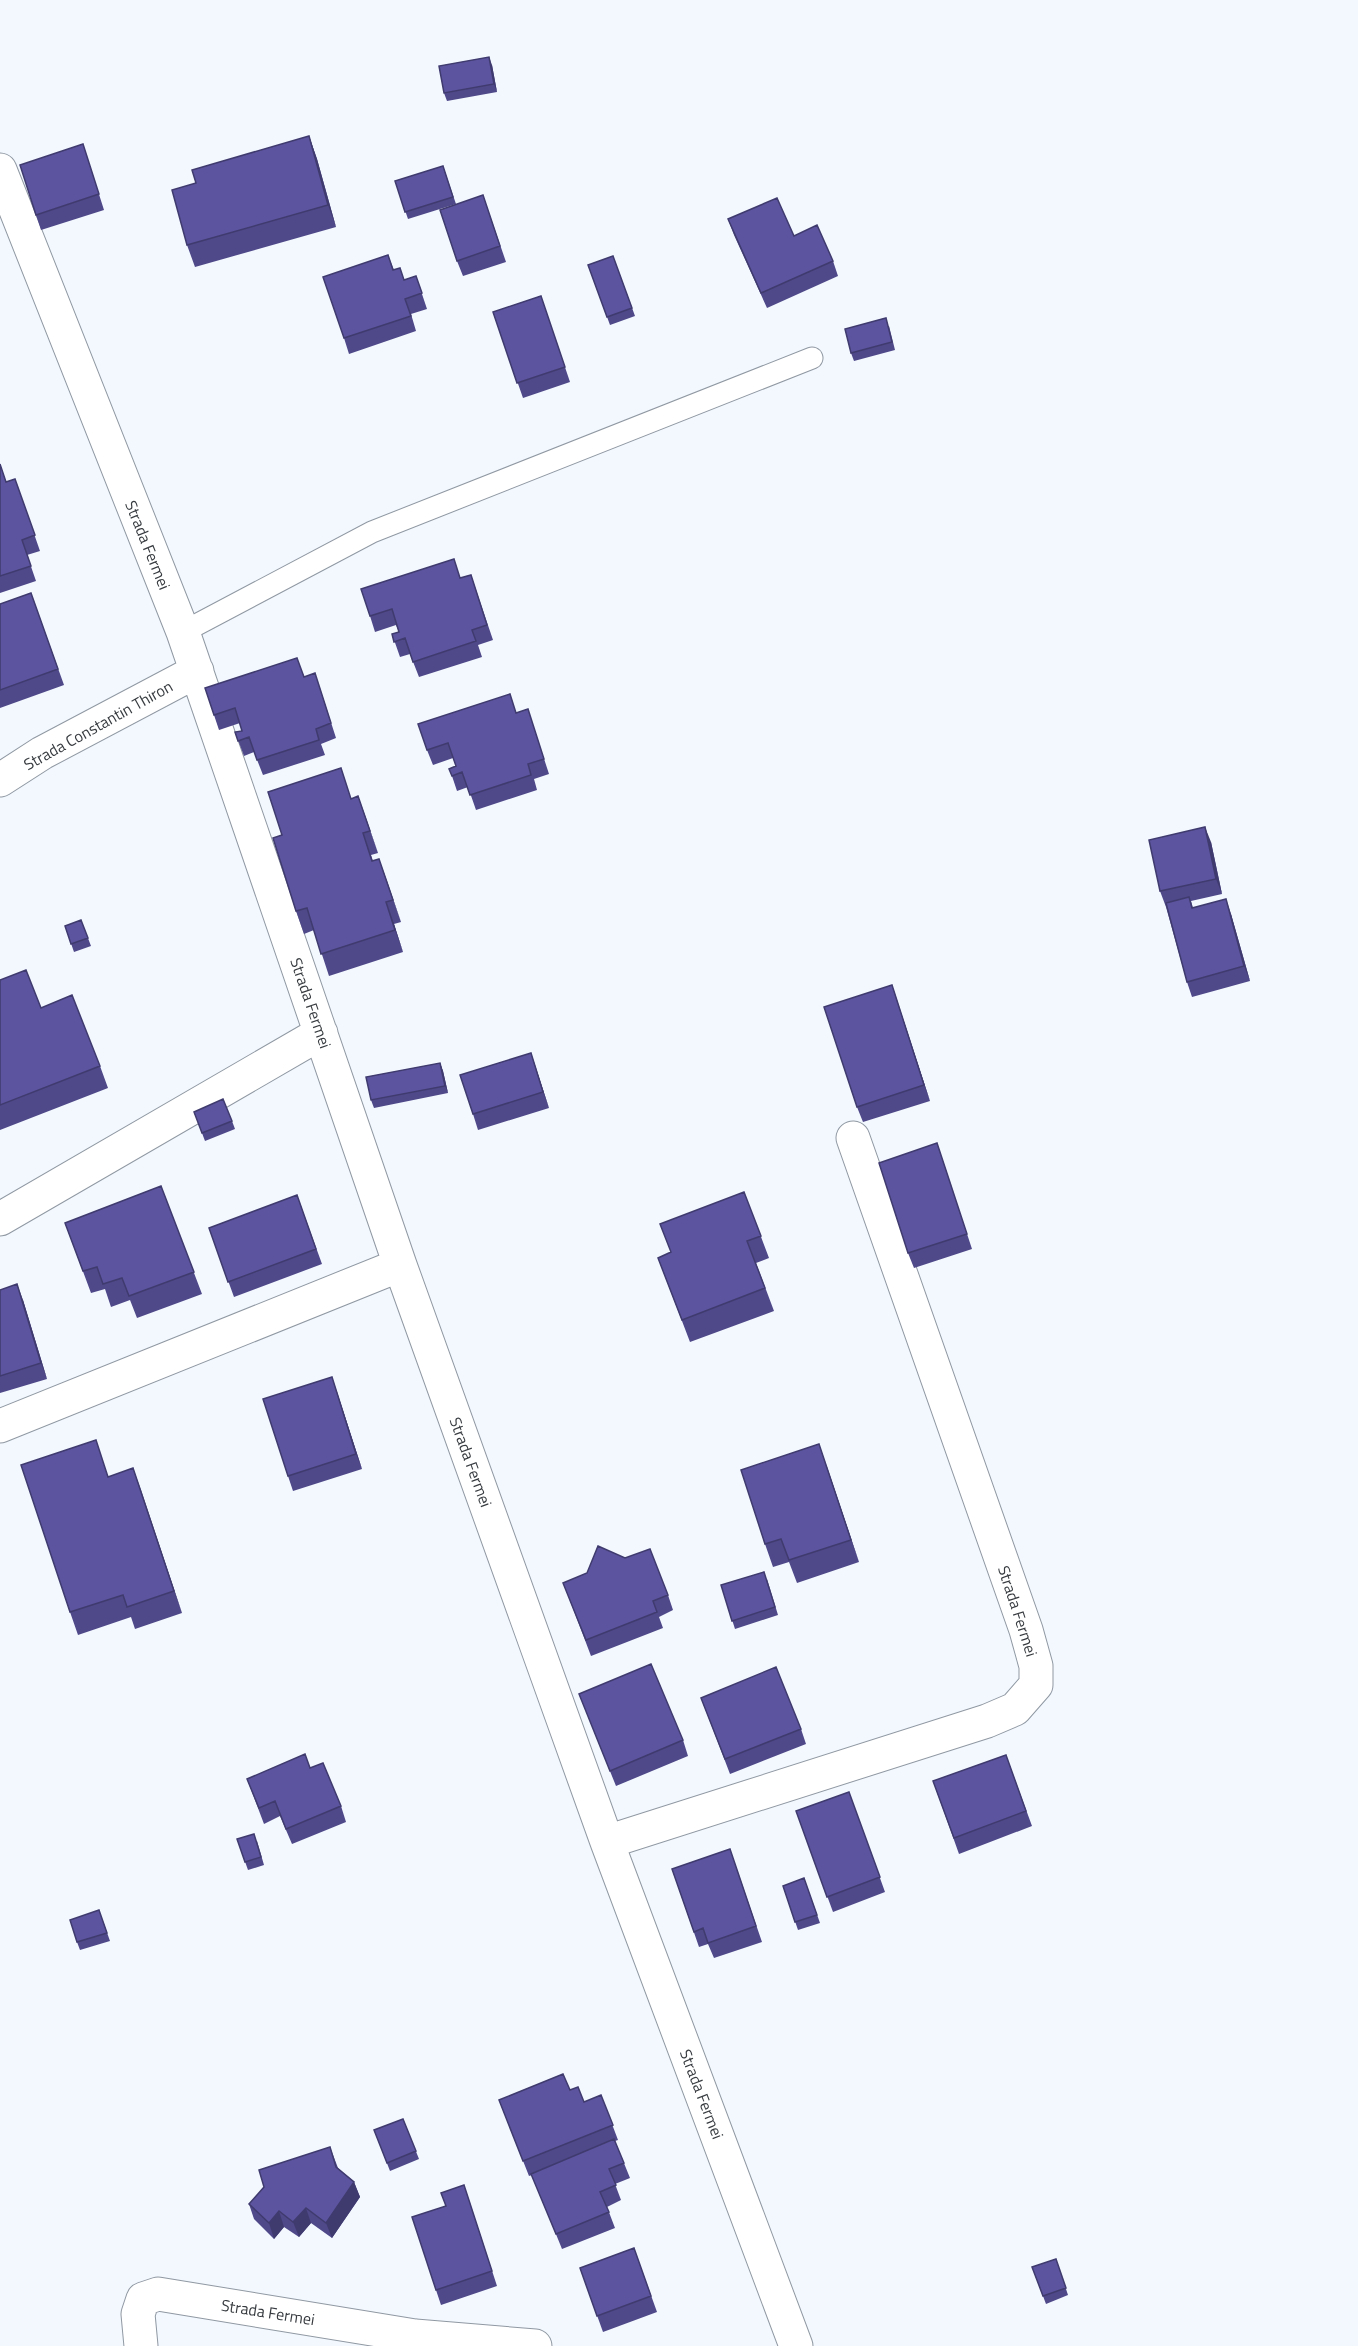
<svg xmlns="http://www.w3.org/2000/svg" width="1358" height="2346" font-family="'Titillium Web',sans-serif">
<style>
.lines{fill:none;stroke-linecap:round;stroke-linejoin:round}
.service-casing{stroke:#9098a2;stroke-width:23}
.minor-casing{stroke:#9098a2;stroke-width:35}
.service{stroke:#fff;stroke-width:21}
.minor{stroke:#fff;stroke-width:33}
.wall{fill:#4f4889}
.shaded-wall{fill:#403b6f}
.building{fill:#5c549f;stroke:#403b6f;stroke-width:1.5}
.labels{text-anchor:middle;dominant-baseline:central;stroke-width:6;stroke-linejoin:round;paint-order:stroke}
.street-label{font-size:16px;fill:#383c40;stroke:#fff}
</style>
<rect width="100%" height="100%" fill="#f2f8fe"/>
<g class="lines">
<defs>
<path id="service" d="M183,632l189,-100 440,-174"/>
<path id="minor" d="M0,170l183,462 217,633 207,577 189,504
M0,780l42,-27 155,-82
M0,1219l321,-186
M0,1426l400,-161
M607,1842l380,-121 28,-12 21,-24v-19l-10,-36 -173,-492
M141,2346l-3,-32 5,-15 15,-5 257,42 120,10"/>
</defs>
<!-- service casing -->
<use href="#service" class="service-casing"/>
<!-- minor casing -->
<use href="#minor" class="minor-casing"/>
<!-- service -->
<use href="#service" class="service"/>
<!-- minor -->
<use href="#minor" class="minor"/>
</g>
<!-- wall -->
<path class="wall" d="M492,65l5,27 -50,9 -3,-8z
M309,136l8,23 19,68 -141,40 -8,-22 9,-62z
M83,144l21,66 -63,20 -5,-15z
M443,166l13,38 -48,15 -13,-38z
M483,195l23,67 -43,14 -6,-15z
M728,219l66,17 39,25 5,15 -71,32 -33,-73z
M388,255l6,15 10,10 12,-4 11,33 -16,5 5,17 -67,23 -5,-16z
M613,256l22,60 -25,9 -22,-60z
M541,296l29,86 -47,16 -30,-86z
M889,326l6,24 -41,11 -3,-8z
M0,464l6,18 9,-3 25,72 -13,4 9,26 -36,12z
M471,575l22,65 -15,5 4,12 -63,20 -9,-23 -10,3 -8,-23 7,-2 -3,-7 -21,7 -5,-16 91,-38z
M31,593l33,92 -64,23v-104z
M304,676l16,12 16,50 -15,6 4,11 -62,20 -9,-23 -10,4 -9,-24 7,-1 -2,-8 -21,7 -14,-42z
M517,713l16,12 16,49 -15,5 3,11 -61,20 -8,-23 -11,4 -5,-15 4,-10 -3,-8 -20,7 -6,-15z
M358,796l20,57 -7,2 2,6 6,-2 22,63 -7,2 9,28 -74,24 -15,-46 -10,4 -8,-23 -14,-76z
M1211,842l11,52 -31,7 2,7 38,6 19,67 -58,16 -5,-15 -21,-75 -6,-16z
M81,920l10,26 -17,6 -9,-26z
M0,980l41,28 59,58 8,22 -108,42z
M892,985l38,116 -67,21 -6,-15z
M531,1053l18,55 -71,22 -5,-16z
M440,1063l3,8 5,22 -74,15 -3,-8z
M194,1112l38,9 3,8 -30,12z
M942,1158l30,91 -58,19 -6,-15z
M161,1186l41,108 -65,24 -7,-18 -19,7 -6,-18 -14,4 -26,-70z
M744,1192l25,66 -13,5 18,48 -84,31 -32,-84 13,-5z
M297,1195l25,69 -88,33 -25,-69z
M0,1290l23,10 24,79 -47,14z
M337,1392l25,77 -69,22 -5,-15z
M827,1467l32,95 -62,21 -8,-21 -16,5 -8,-23z
M133,1468l49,145 -47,16 -4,-12 -53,18 -8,-23 39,-135z
M767,1579l11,36 -43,14 -14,-44z
M668,1595l5,15 -14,7 4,11 -72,28 -22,-58z
M579,1694l104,46 5,16 -72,30z
M701,1698l100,31 5,15 -76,30z
M1006,1755l26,71 -73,28 -26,-73z
M310,1768l31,38 5,16 -54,22 -12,-28 -16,8 -17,-45z
M849,1792l36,100 -52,20 -37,-101z
M237,1839l20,2 7,24 -16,5z
M730,1849l32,93 -48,16 -6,-14 -9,3 -27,-78z
M804,1878l16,45 -22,7 -15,-44z
M99,1910l11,31 -30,9 -3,-8z
M570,2090l14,12 17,-7 17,45 -3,1 15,37 -15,6 6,16 -14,7 8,21 -53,21 -30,-74 -3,1 -30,-76z
M403,2119l16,40 -29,12 -16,-41z
M330,2147l8,21 16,14 6,15 -28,41 -21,-15 -12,14 -15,-10 -10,12 -20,-20 -5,-15z
M469,2200l28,86 -56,19 -5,-15z
M634,2248l23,64 -54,20 -23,-64z
M1056,2259l12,36 -22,9 -14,-37z"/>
<!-- shaded-wall -->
<path class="shaded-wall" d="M489,57l3,8 5,27 -3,-8z
M309,136l8,23 19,68 -8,-22z
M358,796l8,22 12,35 -8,-22z
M1205,827l6,15 11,52 -6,-15z
M379,859l8,22 14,41 -8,-22z
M1226,899l5,15 19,67 -6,-15z
M386,902l8,22 9,28 -8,-22z
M892,985l5,15 33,101 -6,-16z
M531,1053l5,15 13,40 -6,-16z
M440,1063l3,8 5,22 -3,-7z
M17,1284l6,16 24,79 -6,-16z
M332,1377l5,15 25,77 -6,-15z
M819,1444l8,23 32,95 -8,-22z
M133,1468l8,22 41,123 -8,-22z
M354,2182l6,15 -28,41 -6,-15z
M306,2208l5,15 -12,14 -6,-15z
M279,2211l5,16 -10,12 -5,-16z"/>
<!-- building -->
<path class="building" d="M489,57l5,27 -50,9 -5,-27z
M309,136l19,69 -141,40 -15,-55 24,-7 -4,-13z
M83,144l16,50 -63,21 -16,-50z
M443,166l10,31 -48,15 -10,-31z
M483,195l17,51 -43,15 -17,-51z
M777,198l17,38 23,-11 16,36 -72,32 -33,-74z
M388,255l5,15 7,-2 4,12 12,-4 6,17 -17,6 6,17 -67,22 -21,-61z
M613,256l19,52 -25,9 -19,-52z
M541,296l24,71 -48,16 -24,-71z
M886,318l6,24 -41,11 -6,-24z
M0,464l6,18 9,-3 20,56 -13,5 9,26 -31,10z
M454,559l6,19 11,-3 16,50 -15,5 4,11 -63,21 -8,-24 -11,4 -2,-8 7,-2 -7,-23 -22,7 -9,-27z
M31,593l27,76 -58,21v-86z
M297,658l7,19 11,-4 16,50 -15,6 3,11 -62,20 -8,-23 -11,4 -3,-9 7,-1 -7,-23 -21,7 -9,-27z
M510,694l6,19 12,-4 16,50 -16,5 3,11 -61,20 -8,-23 -10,4 -3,-7 7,-3 -8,-23 -21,7 -9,-26z
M341,768l10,31 7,-3 12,35 -7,2 9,28 7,-2 14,41 -7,2 9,28 -74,24 -14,-46 -11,3 -23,-73 9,-3 -14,-43z
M1205,827l11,52 -56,12 -11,-51z
M1189,897l3,11 34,-9 18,67 -57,16 -21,-79z
M81,920l7,18 -17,6 -6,-18z
M26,970l15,38 31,-13 28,71 -100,39v-125z
M892,985l32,100 -67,22 -33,-100z
M531,1053l12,39 -70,22 -13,-39z
M440,1063l5,23 -74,14 -5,-23z
M223,1099l9,22 -30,12 -8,-21z
M937,1143l30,91 -59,19 -29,-90z
M161,1186l33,86 -65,24 -7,-18 -19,6 -6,-17 -14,4 -18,-48z
M744,1192l17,44 -14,5 18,47 -83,32 -24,-62 13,-6 -11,-28z
M297,1195l19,54 -88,33 -19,-54z
M17,1284l24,79 -41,13v-86z
M332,1377l24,77 -68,22 -25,-77z
M96,1440l12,37 25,-9 41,123 -47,16 -4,-12 -53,17 -49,-147z
M819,1444l32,96 -62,20 -8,-21 -16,5 -24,-74z
M598,1546l27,12 25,-9 18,46 -15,6 4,11 -71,28 -23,-57 24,-10z
M764,1572l11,35 -43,14 -11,-36z
M651,1664l32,76 -73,31 -31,-77z
M776,1667l25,62 -76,30 -24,-61z
M305,1754l5,14 13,-5 18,43 -55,23 -11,-28 -16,7 -12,-29z
M1006,1755l20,56 -72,27 -21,-57z
M849,1792l31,85 -53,20 -31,-86z
M254,1834l7,23 -16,5 -8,-23z
M730,1849l26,77 -48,17 -5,-15 -9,4 -22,-63z
M804,1878l13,37 -22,7 -12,-36z
M99,1910l8,23 -30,9 -7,-22z
M563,2074l7,16 8,-3 6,15 17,-7 12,30 -90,36 -24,-61z
M403,2119l13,32 -29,12 -13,-33z
M614,2139l10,24 -15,6 7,16 -16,7 9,20 -53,22 -25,-60z
M330,2147l6,20 18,15 -28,41 -20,-15 -13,14 -14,-11 -10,12 -20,-19 15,-17 -5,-17z
M464,2185l28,86 -56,19 -24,-73 34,-11 -5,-13z
M634,2248l17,48 -54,20 -17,-48z
M1056,2259l10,29 -23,8 -11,-29z"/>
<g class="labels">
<!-- street labels -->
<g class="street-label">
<text transform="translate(148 545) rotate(68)">Strada Fermei</text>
<text transform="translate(98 725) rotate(-29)">Strada Constantin Thiron</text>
<text transform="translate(311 1003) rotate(71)">Strada Fermei</text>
<text transform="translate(471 1462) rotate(70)">Strada Fermei</text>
<text transform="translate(1018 1611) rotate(72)">Strada Fermei</text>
<text transform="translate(702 2094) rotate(69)">Strada Fermei</text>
<text transform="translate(268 2312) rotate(9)">Strada Fermei</text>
</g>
</g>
</svg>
